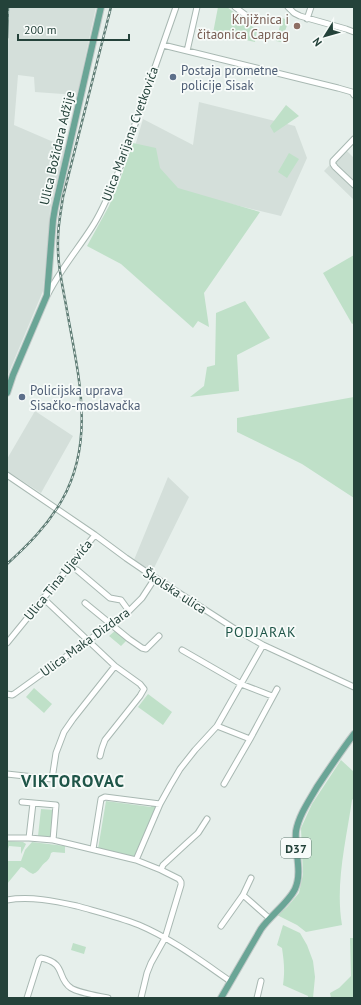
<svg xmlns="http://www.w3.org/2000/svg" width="361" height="1005" font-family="'PT Sans',sans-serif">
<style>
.built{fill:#d4dfda}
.green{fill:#bfe0c8}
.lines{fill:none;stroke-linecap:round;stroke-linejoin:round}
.minor-casing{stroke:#a8b8b2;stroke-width:7}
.major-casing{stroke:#c2cac8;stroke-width:8}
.minor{stroke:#fff;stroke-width:5}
.major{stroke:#6aa596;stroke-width:6}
.rail-casing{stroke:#5f7d75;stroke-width:2.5}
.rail{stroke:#f7fbf9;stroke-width:1;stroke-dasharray:3;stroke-linecap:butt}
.education-dot{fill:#8d6e63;stroke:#f7fbf9;stroke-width:1.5}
.service-dot{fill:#5c6f8a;stroke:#f7fbf9;stroke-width:1.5}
.labels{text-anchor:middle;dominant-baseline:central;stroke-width:3.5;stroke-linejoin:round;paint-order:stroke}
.shield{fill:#f7fbf9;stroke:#637a73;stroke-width:1}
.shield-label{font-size:12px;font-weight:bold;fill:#24423a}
.education-label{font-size:13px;fill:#785e54;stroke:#f7fbf9;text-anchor:end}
.service-label{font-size:13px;fill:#4e5e75;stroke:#f7fbf9;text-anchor:start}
.street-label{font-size:13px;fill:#24423a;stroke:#f7fbf9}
.neighbourhood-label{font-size:14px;letter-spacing:1px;fill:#1f5548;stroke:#f7fbf9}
.district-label{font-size:17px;font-weight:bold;letter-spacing:1px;fill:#1f5548;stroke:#f7fbf9}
</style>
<rect width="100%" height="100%" fill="#e6efeb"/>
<!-- built -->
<path class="built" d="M7,7h89l-19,88 -42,-3 -1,-15 -16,-2 -4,50 51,22 -15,63 -1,17 -6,64 -36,86z
M199,102l96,24 12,32 -26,58 -104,-25 -42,-45 8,-27 50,26z
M345,149l9,9v42l-30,-29z
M35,411l38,25 -32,57 -34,-22v-12z
M168,477l21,20 -37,75 -18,-12z"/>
<!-- green -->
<path class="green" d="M218,7h9l30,23 -2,12 -42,-9z
M282,18l7,2 -8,22 -5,-1z
M286,105l13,11 -25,17 -4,-7z
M133,143l23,5 4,20 18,20 82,24 -56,81 5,34 -11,-6 -5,7 -72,-64 -34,-18 22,-40 11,-26z
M289,153l10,6 -12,19 -9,-6z
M354,255v68l-2,1 -29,-51z
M245,301l25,37 -33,17 2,36 -49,6 14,-11 3,-19 8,-2 1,-52z
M354,397v101l-52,-34 -65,-32v-14z
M116,630l11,10 -6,6 -12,-10z
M34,688l18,16 -8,9 -18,-16z
M148,694l24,18 -9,13 -25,-18z
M341,760l13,12v26l-2,2c-6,41 -17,84 -10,125l-36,7 -9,-7 -20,-10 10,-8 12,-14 4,-19 -2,-46 11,-24z
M106,801l45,6 1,-2h3l1,2 -21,49 -2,2 -35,-9z
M41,809l13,1 -3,27 -13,-1z
M7,841l16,1 3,2 -5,10v-7l-12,-1 -1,3 -1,-1z
M32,842l33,4v7l-12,-1 -2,1c-2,9 -6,8 -10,14 -3,4 -4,5 -8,7l-4,-2 -5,-4 -3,-1 -14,17v-23h14l4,-11z
M283,925l17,8 7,12 6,16 2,16 -2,21h-5v-2l-25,-11c2,-14 1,-23 -1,-37l-5,-3z
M350,938h4v60h-23l-1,-5 9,-5 12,-12z
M73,943l13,4 -2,7 -13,-4z"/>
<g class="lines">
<defs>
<path id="minor" d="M235,7l16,12
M288,7l6,6 6,3 46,13 8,3
M307,19l4,-12
M163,45l175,43 14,4 2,3
M187,51l10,-44
M354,139l-21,22v3l2,3 19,18
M48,294c12,-24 30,-45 44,-67 11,-17 18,-35 26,-54l58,-166
M7,475l88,60 31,23 19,13 90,58 28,16 91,42
M77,570l33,28 11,2 8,11
M43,598l72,68 25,18 4,5 -4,7 -35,44 -3,8 -2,8
M85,603l44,36 13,9 4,1 13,-13
M7,643l88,-108
M182,650l59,34 31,12
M7,694l5,1 2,-1 115,-83 13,-13 13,-20
M217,726l33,13
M7,774l45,5 4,-26 8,-21 9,-13 42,-53
M224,784l26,-45 27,-50
M22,802l34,3 -3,35
M7,838h22l24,2 17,4 66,16 25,10 18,9 2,3v3l-16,53 -14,25 -4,10 -6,25
M29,838l4,-35
M93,849l8,-50 4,-2 55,7
M136,860l24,-56 10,-18 10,-17 15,-19 22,-24 46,-81
M161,870l2,-5 25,-23 10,-9 9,-14
M243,895l8,-17
M7,900c23,-4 48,1 70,6 21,6 42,11 62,19 33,14 62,36 91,56
M221,926l22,-31 26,23
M27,998l12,-38 2,-2c26,5 15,20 30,30 8,5 28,8 37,10
M257,998l4,-17"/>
<path id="major" d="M7,393l6,-18 34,-80 6,-75 2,-12 46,-201
M221,998l40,-69c9,-13 28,-27 34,-40 8,-17 -1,-39 1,-58 3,-16 13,-30 21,-44 12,-18 24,-36 37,-53"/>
</defs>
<!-- minor casing -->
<use href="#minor" class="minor-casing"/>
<!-- major casing -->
<use href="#major" class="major-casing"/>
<!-- minor -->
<use href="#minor" class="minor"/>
<!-- major -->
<use href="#major" class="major"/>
<defs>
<path id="rail" d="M7,38l1,-31
M7,564c21,-19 41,-39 55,-64 35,-62 15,-130 4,-195 -4,-22 -9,-43 -8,-66 0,-14 3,-28 5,-42l48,-190"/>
</defs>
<!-- rail casing -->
<use href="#rail" class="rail-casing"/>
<!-- rail -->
<use href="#rail" class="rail"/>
</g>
<!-- markers -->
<circle class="education-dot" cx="297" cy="26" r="4"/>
<g class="service-dot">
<circle cx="173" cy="77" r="4"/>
<circle cx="22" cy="397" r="4"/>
</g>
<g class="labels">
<!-- shield labels -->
<rect class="shield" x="281" y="838" width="30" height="20" rx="3"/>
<g class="shield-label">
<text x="296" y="848">D37</text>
</g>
<!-- education labels -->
<g class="education-label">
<text x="289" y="19">Knjižnica i<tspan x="289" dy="15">čitaonica Caprag</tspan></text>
</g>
<!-- service labels -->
<g class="service-label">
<text x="181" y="70">Postaja prometne<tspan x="181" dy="15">policije Sisak</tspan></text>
<text x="30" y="390">Policijska uprava<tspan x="30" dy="15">Sisačko-moslavačka</tspan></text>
</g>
<!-- street labels -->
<g class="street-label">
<text transform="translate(130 134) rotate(-70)">Ulica Marijana Cvetkovića</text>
<text transform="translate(57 148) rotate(-77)">Ulica Božidara Adžije</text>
<text transform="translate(58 580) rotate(-51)">Ulica Tina Ujevića</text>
<text transform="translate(175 591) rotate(33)">Školska ulica</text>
<text transform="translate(85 642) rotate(-36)">Ulica Maka Dizdara</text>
</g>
<!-- neighbourhood labels -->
<g class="neighbourhood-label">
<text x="261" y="632">PODJARAK</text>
</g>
<!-- district labels -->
<g class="district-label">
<text x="73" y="781">VIKTOROVAC</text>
</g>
</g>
<!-- border -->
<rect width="361" height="1005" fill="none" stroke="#24423a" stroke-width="16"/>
<!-- north arrow -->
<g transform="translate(325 36) rotate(233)" stroke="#f7fbf9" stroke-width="3" paint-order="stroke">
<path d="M0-3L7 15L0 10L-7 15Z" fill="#24423a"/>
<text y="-6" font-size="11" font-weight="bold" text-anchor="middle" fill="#24423a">N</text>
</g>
<!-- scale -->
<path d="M18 34v6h111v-6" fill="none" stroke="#24423a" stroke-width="2"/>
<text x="24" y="34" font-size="12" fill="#24423a" stroke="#f7fbf9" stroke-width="3" paint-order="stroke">200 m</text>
</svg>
